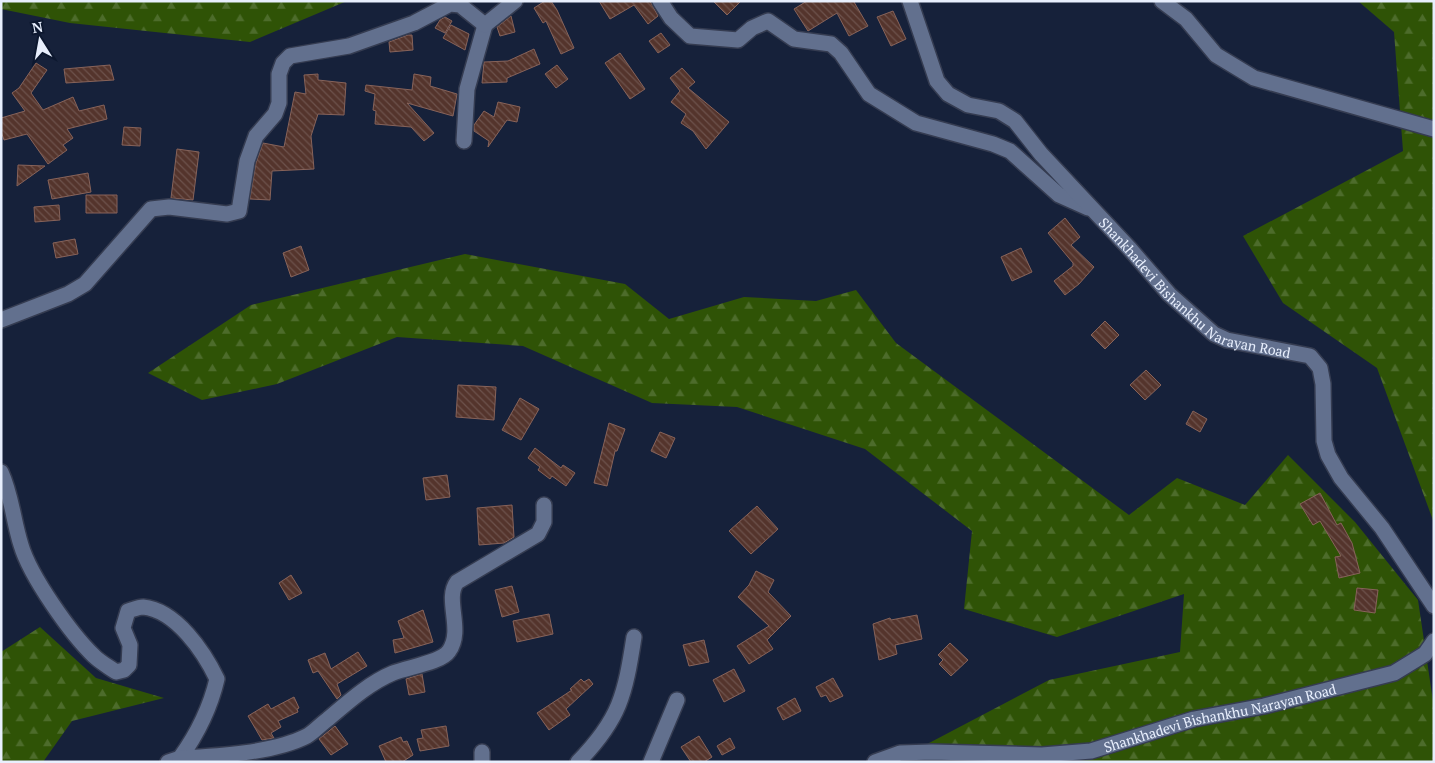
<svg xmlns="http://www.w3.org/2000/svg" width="1435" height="763" font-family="'PT Serif',serif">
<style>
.forest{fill:url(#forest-firs)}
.building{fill:url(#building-back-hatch);stroke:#87635a}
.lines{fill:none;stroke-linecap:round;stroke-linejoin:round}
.street-casing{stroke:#353c51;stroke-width:18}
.street{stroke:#62708e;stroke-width:15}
.labels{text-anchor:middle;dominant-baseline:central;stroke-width:4;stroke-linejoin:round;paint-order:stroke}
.street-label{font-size:14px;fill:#e8effd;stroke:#0d182f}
</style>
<defs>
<pattern id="forest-firs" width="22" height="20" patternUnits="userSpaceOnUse" patternTransform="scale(1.25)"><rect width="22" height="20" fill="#2f5306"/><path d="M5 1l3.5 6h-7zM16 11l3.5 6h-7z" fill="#4d6c2b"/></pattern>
<pattern id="building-back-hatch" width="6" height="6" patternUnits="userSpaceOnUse" patternTransform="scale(1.25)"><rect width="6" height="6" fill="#54342c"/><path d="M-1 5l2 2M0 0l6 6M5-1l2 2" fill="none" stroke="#6d524c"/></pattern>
</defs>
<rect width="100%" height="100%" fill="#16213a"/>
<!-- forest -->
<path class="forest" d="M1,1h346l-97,41 -180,-19 -69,-14z
M1358,1h76v522l-57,-155 -94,-65 -40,-67 160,-85 -9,-119z
M465,254l160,30 44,35 75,-22 72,4 40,-11 40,53 233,172 48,-37 68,27 43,-50 67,67 63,78 16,108v54h-541l156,-82 131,-28 4,-58 -127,43 -93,-28 8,-78 -107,-82 -128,-42 -85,-4 -129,-57 -126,-9 -120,47 -75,16 -54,-27 103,-68z
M40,627l56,51 68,20 -92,23 -29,41h-42v-110z"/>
<!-- building -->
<path class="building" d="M545,1h6l6,9 17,38 -13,6 -15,-33 -3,2 -9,-15z
M599,1h51l8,15 -10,8 -14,-19 -24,14z
M713,1h28l-14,14z
M807,1h49l-2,1 14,24 -19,10 -12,-23 -29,18 -14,-22z
M893,11l13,28 -15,7 -14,-29z
M511,16l4,16 -15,4 -3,-9z
M445,17l7,4 -7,12 -10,-5 5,-8z
M451,25l18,9 -4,16 -22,-12z
M661,33l9,12 -12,8 -9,-12z
M408,35h4l1,15 -23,2 -1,-10z
M534,49l6,15 -33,14v4l-25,1 2,-21 24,-1z
M620,53l25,36 -15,10 -25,-36z
M36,63l11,7 -16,23 12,17 30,-13 6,14 25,-6 3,14 -40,10 6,9 -10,7 4,5 -19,14 -21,-30 -23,6 -3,-9v-13l24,-7 -13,-18 7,-5z
M110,65l4,15 -48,3 -2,-14z
M557,65l11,14 -12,9 -11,-14z
M682,68l13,14 -7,6 41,34 -23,27 -13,-18 -12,-8 5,-9 -15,-12 9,-11 -10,-13z
M318,74v6l28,3 -2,32 -26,-1 -7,22 3,33 -42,2 -2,29 -20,-1 6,-36 7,-20 21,4 11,-55 11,2 -2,-19z
M414,74l17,3 -1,9 27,8 -4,22 -46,-13 27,30 -10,8 -13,-14 -36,-3 1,-13 -3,-1 2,-16 -10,-3 1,-6 46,5z
M498,102l22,5 -3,15 -10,-2 -19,27 1,-6 -15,-10v-6l10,-14 10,6z
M124,127l17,1 -1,18 -18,-1z
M177,149l22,3 -6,48 -22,-2z
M18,165l27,1 -28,20z
M88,173l3,19 -39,7 -4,-19z
M86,195h31v18h-31z
M59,205l1,15 -25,2 -1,-15z
M1065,218l15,19 -9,8 23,22 -15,17 -14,11 -11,-14 19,-15v-3l-25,-30z
M75,239l3,15 -22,4 -3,-15z
M301,246l8,24 -18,7 -8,-24z
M1021,248l11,24 -20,9 -11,-24z
M1105,321l14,14 -14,14 -14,-14z
M1146,370l15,15 -16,15 -15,-15z
M458,385l38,2 -2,33 -38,-3z
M520,398l19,11 -18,31 -19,-10z
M1193,411l14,8 -7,13 -14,-8z
M609,423l16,6 -8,22h-2l-8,35 -13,-3z
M660,432l15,6 -9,20 -15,-7z
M535,448l26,20 2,-3 12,8 -9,13 -14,-10 -2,3 -12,-9 2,-3 -12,-9z
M447,475l3,22 -24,3 -3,-22z
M1320,493l17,32 4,-2 11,20 8,30 -21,5 -4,-21 6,-1 -21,-35 -7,4 -13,-21z
M512,505l2,32 -10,6 -25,2 -2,-37z
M757,506l21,23 -27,25 -22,-23z
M756,571l18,9 -6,12 23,24 -24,24 6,9 -24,15 -12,-18 32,-20 -31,-29 11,-12z
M291,575l11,18 -13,7 -10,-17z
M512,586l7,26 -17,5 -7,-27z
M1357,588l21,2 -3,23 -21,-3z
M423,610l10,32 -38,11 -2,-13 11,-2 -6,-17z
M549,614l4,20 -36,8 -4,-21z
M917,615l5,24 -27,6 2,9 -18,6 -6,-36 17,-6 1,2z
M704,640l5,22 -20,4 -6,-21z
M950,643l18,17 -17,16 -12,-12 4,-4 -5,-5z
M358,652l9,14 -30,18 4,11 -4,4 -19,-28 -5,2 -5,-13 17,-7 6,16z
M734,669l11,22 -21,11 -11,-22z
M422,674l3,18 -16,3 -3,-16z
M833,678l10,18 -13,6 -4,-7 -5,2 -5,-10z
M581,679l3,3 5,-3 4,5 -27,25 4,6 -21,15 -12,-17 35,-23 -2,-1z
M294,697l5,11 -2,1 1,3 -20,9 3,6 -10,6 3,5 -12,2 -14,-24 20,-12 3,5z
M795,698l6,13 -18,9 -6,-12z
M335,726l13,18 -17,11 -12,-16z
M446,726l3,20 -29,5 -3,-12 6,-1 -2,-8z
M699,736l13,21 -8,5h-13l-10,-15z
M401,737l2,5 4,-1 6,14 -11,7h-16l-7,-16z
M730,738l5,10 -13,7 -5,-9z"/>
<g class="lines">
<defs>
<g id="street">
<path d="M660,1l11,17 19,18 48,4 14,-12 16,-7 26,18 37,5 10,9 28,41 47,29 77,21 17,7 49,44 29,13"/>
<path id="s1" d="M910,1l27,80 11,13 20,11 31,6 16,10 26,33 89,95 39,45 45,40 13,6 83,16 10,12 3,16 1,57 4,14 13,23 41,50 52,78"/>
<path d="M1162,1l24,18 30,36 38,23 180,51"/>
<path d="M464,141l3,-52 18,-64"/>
<path d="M1,320l67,-26 17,-10 66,-75 18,-2 58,7 12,-3 8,-50 9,-25 19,-22 4,-11v-29l4,-11 7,-7 59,-10 65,-23 36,-19 10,1 25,20 30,-24"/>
<path d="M1,472c11,24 12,48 20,73 9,31 50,89 73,111 6,6 15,11 22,16l8,-2 5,-5 1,-20 -7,-17 5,-17c4,-1 10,-4 15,-4 33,3 61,45 74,72 -7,30 -19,54 -37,79l-12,4"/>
<path d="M482,752v10"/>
<path d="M180,758c38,-2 94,-5 127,-22 7,-4 14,-12 21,-17 20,-17 41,-36 65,-46 14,-6 48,-10 56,-22 15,-21 -5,-52 8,-69l81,-48 6,-12v-17"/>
<path d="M578,762c42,-43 47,-67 56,-125"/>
<path d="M651,762l26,-62"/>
<path id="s2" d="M875,762l25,-9 32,-1 110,3 49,-4 103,-32 70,-13 130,-33 31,-19 9,-13"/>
</g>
</defs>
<!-- street casing -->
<use href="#street" class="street-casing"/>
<!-- street -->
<use href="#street" class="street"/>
</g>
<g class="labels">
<!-- street labels -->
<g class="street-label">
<text stroke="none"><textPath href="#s1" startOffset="426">Shankhadevi Bishankhu Narayan Road</textPath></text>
<text stroke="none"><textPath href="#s2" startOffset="351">Shankhadevi Bishankhu Narayan Road</textPath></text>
</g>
</g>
<!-- border -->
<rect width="1435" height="763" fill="none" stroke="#e8effd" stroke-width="5"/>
<!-- north arrow -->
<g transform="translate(40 40) rotate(349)" stroke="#0d182f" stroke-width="4" paint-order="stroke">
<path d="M0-4L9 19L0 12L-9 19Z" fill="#e8effd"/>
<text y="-8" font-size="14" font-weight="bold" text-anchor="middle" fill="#e8effd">N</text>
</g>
</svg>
